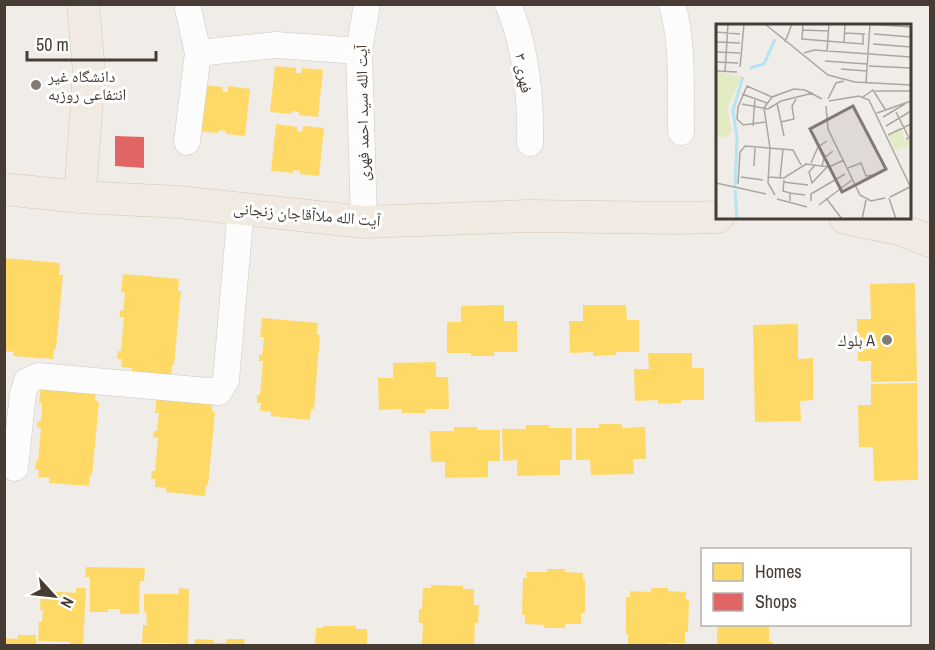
<svg xmlns="http://www.w3.org/2000/svg" width="935" height="650" font-family="'Archivo Narrow','Noto Naskh Arabic',sans-serif">
<style>
.homes{fill:#ffd966}
.shops{fill:#e06666}
.lines{fill:none;stroke-linecap:round;stroke-linejoin:round}
.minor-casing{stroke:#cdc8c4;stroke-width:27}
.major-casing{stroke:#d4c5b4;stroke-width:33}
.minor{stroke:#fdfcfc;stroke-width:26}
.major{stroke:#f1eae2;stroke-width:32}
.poi-dot{fill:#827a73;stroke:#fff;stroke-width:2}
.labels{text-anchor:middle;dominant-baseline:central;stroke-width:6;stroke-linejoin:round;paint-order:stroke}
.street-label{font-size:16px;fill:#463c34;stroke:#fff}
.poi-label{font-size:16px;fill:#463c34;stroke:#fff;text-anchor:start}
.inset-river{fill:none;stroke:#b4e3f2;stroke-width:3}
.inset-road{fill:none;stroke:#aca6a0;stroke-width:1.5}
.view{fill:#827a73;fill-opacity:0.15;stroke:#827a73;stroke-width:3}
.inset-edge{fill:none;stroke:#463c34;stroke-width:3}
</style>
<rect width="100%" height="100%" fill="#f0ece8"/>
<!-- homes -->
<path class="homes" d="M275,66l21,2v5h5l1,-5 21,2 -5,47 -19,-2v-3l-7,-1v3l-22,-2z
M201,85l22,2 -1,5h6v-6l22,3 -5,47 -19,-2v-3l-7,-1 -1,3 -21,-2z
M276,124l21,3v4l5,1 1,-6 21,2 -5,48 -19,-2v-3l-7,-1v3l-22,-2z
M4,258l56,5 -1,12h4l-7,74h-2l-1,10 -40,-3 1,-4 -9,-1 1,-74h-2z
M123,274l56,5 -1,12h3l-7,74h-2l-1,10 -39,-3v-4l-11,-1 1,-8h-5l1,-8h3l3,-34h-4v-7l3,1 2,-18 -4,-1z
M915,283l2,98 -46,1v-21h-13l-1,-42h14l-1,-35z
M504,305v16h13v31h-23v4h-23v-3h-24v-31h14v-16z
M583,305h43l1,15h12v32h-23v3l-23,1v-4l-23,1 -1,-32h14z
M262,318l56,5 -1,12h3l-6,74h-3l-1,11 -39,-4v-4l-11,-1 1,-8h-4v-8h3l3,-34h-4v-6h3l2,-18h-4z
M798,324v35l15,-1v42l-13,1 1,20 -46,1 -2,-97z
M648,353h44v15h12v32h-23v3l-23,1v-4l-23,1 -1,-32h15z
M436,362v15h12l1,32h-24l1,4h-24v-4l-23,1 -1,-32h15v-15z
M917,383l1,97 -44,1 -1,-34h-14l-1,-42h13v-21z
M41,385l55,5 -1,11 4,1 -7,74 -2,-1 -1,11 -40,-3 1,-5 -12,-1 1,-7 -4,-1 1,-8h2l3,-33 -4,-1 1,-6h3l1,-18h-3z
M157,395l56,5 -1,11 3,1 -7,73h-2l-1,11 -39,-4v-4l-11,-1v-8h-4l1,-8h3l3,-33 -5,-1 1,-6h3l2,-18h-4z
M599,424h23v4l23,-1 1,32h-13l1,15 -43,1 -1,-15h-14v-32h23z
M526,425h23v3h23v32h-12v15l-43,1v-16l-14,1 -1,-32h24z
M454,427h23v3h23v31h-12v16l-43,1v-16h-14l-1,-31h24z
M86,567l59,1 -1,13h-4l-1,33h-19v-5h-12v3h-18v-35h-5z
M547,569h18v3l18,1v7h2v33h-4v11h-16v4h-21l1,-3 -20,-1v-9h-3l1,-37h4l-1,-6h21z
M431,585l32,1v3h11v16h5l-1,18h-3l-1,23h-46v-2h-6l1,-21h-4v-14h3l1,-21h8z
M76,588h10l-3,58h-13v-4l-32,-1 1,-19h3l1,-12h-3l1,-19 35,2z
M179,588l10,1 -1,57h-13v-3h-33l1,-18h4l-1,-13h-2v-18h35z
M651,588h17v3l18,1v7l3,1 -1,32h-3v11h-16v3l-41,-2v-10h-2v-37h4v-6l21,1z
M758,624l11,2v16h4v4h-56v-21z
M323,626h33v3h11v17h-52l1,-18h7z
M18,635h18v11h-32v-8l13,1z
M195,639l19,1v3h12v-4h19l-1,7h-49z"/>
<!-- shops -->
<path class="shops" d="M115,136l29,1v31l-29,-2z"/>
<g class="lines">
<defs>
<path id="minor" d="M187,4l11,49 -11,89
M508,4c18,43 23,93 22,139
M672,4c12,41 8,86 9,128
M198,53l78,-8 83,6
M364,222l-5,-171 8,-47
M15,468l8,-75 4,-12 11,-5 181,16 7,-12 15,-172"/>
<path id="major" d="M4,189l76,8 99,5 185,20 164,-6 150,2 40,-1
M80,197l9,-125 -6,-68
M845,218l54,11 31,12"/>
</defs>
<!-- minor casing -->
<use href="#minor" class="minor-casing"/>
<!-- major casing -->
<use href="#major" class="major-casing"/>
<!-- minor -->
<use href="#minor" class="minor"/>
<!-- major -->
<use href="#major" class="major"/>
</g>
<!-- markers -->
<g class="poi-dot">
<circle cx="36" cy="85" r="6"/>
<circle cx="887" cy="340" r="6"/>
</g>
<g class="labels">
<!-- street labels -->
<g class="street-label">
<text transform="translate(524 73) rotate(81)">فهری ۳</text>
<text transform="translate(362 113) rotate(-91)">آیت الله سید احمد فهری</text>
<text transform="translate(307 214) rotate(5)">آیت الله ملاآقاجان زنجانی</text>
</g>
<!-- poi labels -->
<g class="poi-label">
<text x="48" y="76">دانشگاه غیر<tspan x="48" dy="18">انتفاعی روزبه</tspan></text>
<text x="875" y="340" text-anchor="end">بلوك A</text>
</g>
</g>
<!-- overview -->
<g transform="translate(716 24)">
<rect width="195" height="195" fill="#f0ece8"/>
<path d="M0,48l26,5 -15,31 5,23 -6,7 -10,-2zM186,105l2,13 5,-2 2,4 -15,7 -8,-15z" fill="#e3ebc5"/>
<path class="inset-river" d="M34,44l14,-4 11,-25M19,163l2,-49 -4,-28 10,-33M19,166l2,29"/>
<path class="inset-road" d="M49,0l63,51 27,7 56,3M87,0l-1,15 61,5v-10M153,0l42,3M86,6l26,1M0,8l24,2M128,9l21,1M158,10l37,3M0,18l24,1M69,18l7,-18M128,18l1,-18M157,20l38,3M111,27l2,-27M0,28l24,1M88,29l10,-3 97,7M109,37l42,3M0,38l22,1M153,42l42,2M24,43l4,-43M125,45l26,2M0,47l21,1M9,48l3,-48M150,59l4,-59M159,67h36M26,70l25,9M147,73l10,-7 12,19M112,75l8,-16 8,-2M113,77l30,-5 10,4 42,88M61,79l7,33M26,80l26,5 13,-8 32,-8M110,82l2,23 32,66 11,6 14,-3M180,88l13,26 -3,1M161,89l34,-12M167,93l22,-13M49,98l-22,3 -6,-6 1,-12 9,-21 25,11M65,98l13,-3 -2,-13 4,-7M37,102l2,-28M170,102l25,-15M172,111l23,-11M95,139l7,-16 9,-6M99,141l-6,7 3,11 15,-16M38,142l1,-18M106,142l2,-8 9,-7M132,144l13,-5 5,13 7,-1M25,153l22,3M52,153l16,1 22,-14 23,3 15,-7M64,154l3,-29M68,156l-1,11 7,2M67,158l25,3M0,159l50,11M22,160l2,-32 5,-6 48,4 8,15M59,171l-7,-12 2,-35 -6,-40 8,-11 22,-8 11,1 17,9M174,173l20,-10M110,174l16,21M173,174l7,21M61,175l30,8M74,177v-8l15,2M95,177v-7l34,-20M103,181l33,-25M146,195l4,-19"/>
<path class="view" d="M137,82l33,63 -44,23 -32,-63z"/>
<rect width="195" height="195" class="inset-edge"/>
</g>
<!-- border -->
<rect width="935" height="650" fill="none" stroke="#463c34" stroke-width="12"/>
<!-- legend -->
<rect x="701" y="548" width="210" height="78" fill="#ffffff" stroke="#b5b1ae" stroke-width="1.5"/>
<rect x="713" y="563" width="30" height="18" fill="#ffd966" stroke="#b5b1ae" stroke-width="1.5"/>
<text x="755" y="578" font-size="18" fill="#463c34">Homes</text>
<rect x="713" y="593" width="30" height="18" fill="#e06666" stroke="#b5b1ae" stroke-width="1.5"/>
<text x="755" y="608" font-size="18" fill="#463c34">Shops</text>
<!-- north arrow -->
<g transform="translate(54 596) rotate(117)" stroke="#ffffff" stroke-width="4.5" paint-order="stroke">
<path d="M0-4.5L10 22L0 15L-10 22Z" fill="#463c34"/>
<text y="-9" font-size="16" font-weight="bold" text-anchor="middle" fill="#463c34">N</text>
</g>
<!-- scale -->
<path d="M27 51v9h129v-9" fill="none" stroke="#463c34" stroke-width="3"/>
<text x="36" y="51" font-size="18" fill="#463c34" stroke="#ffffff" stroke-width="4.5" paint-order="stroke">50 m</text>
</svg>
